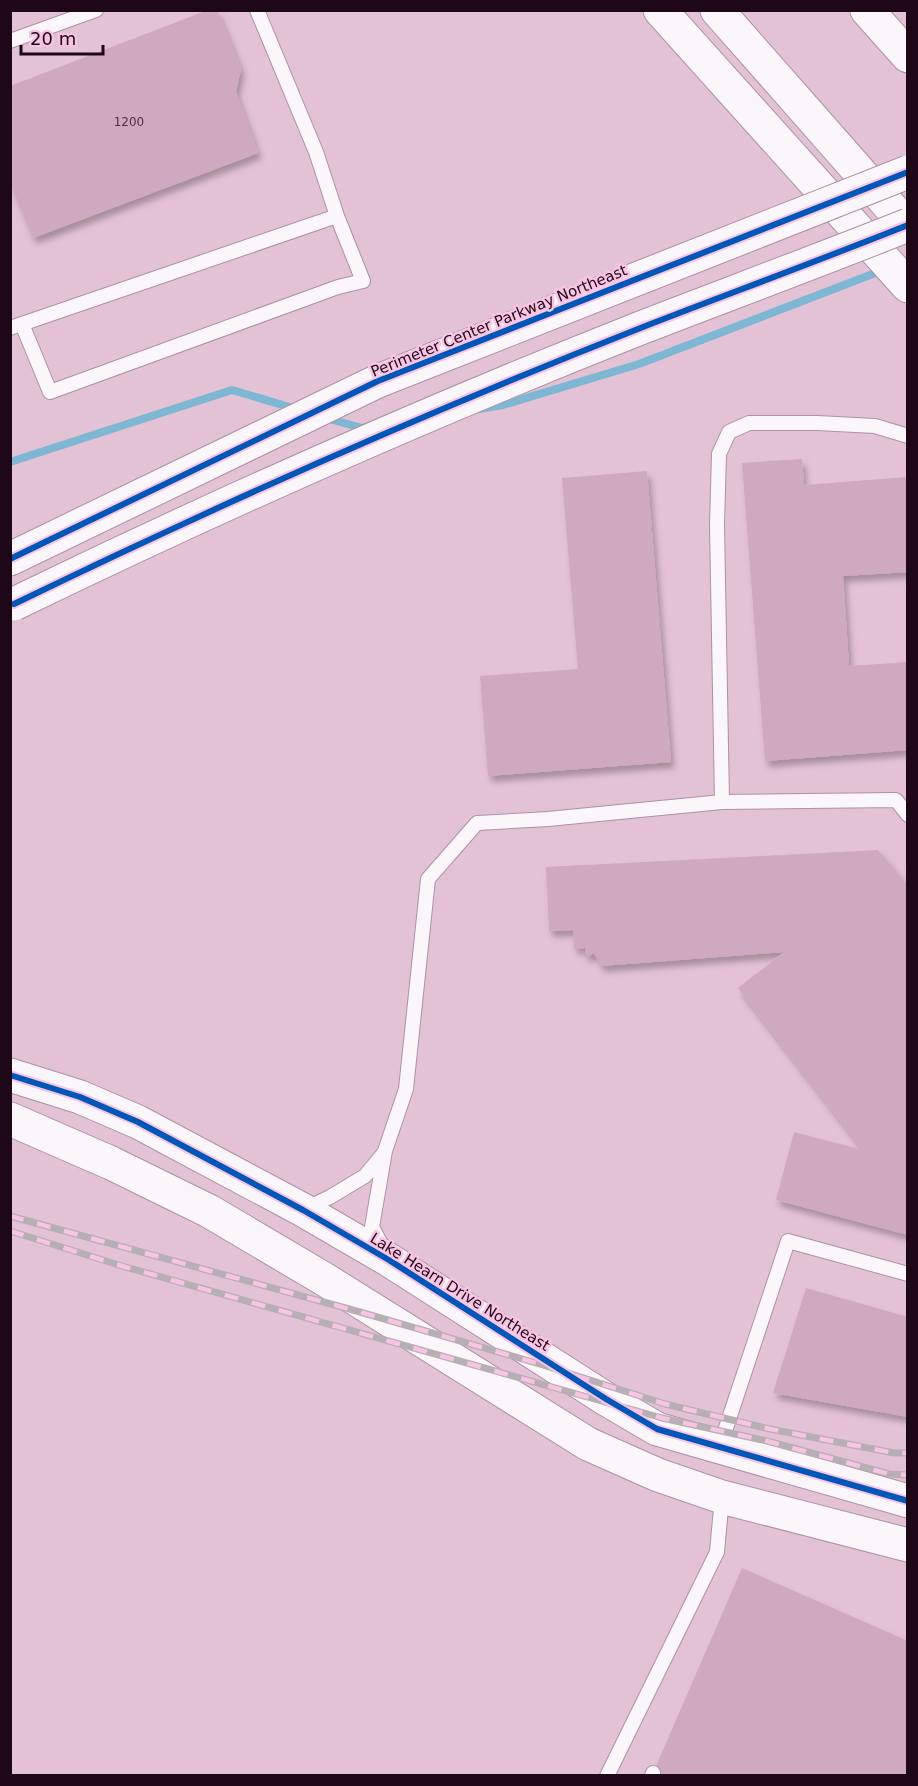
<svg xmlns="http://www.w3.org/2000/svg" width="918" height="1786" font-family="'DejaVu Sans',sans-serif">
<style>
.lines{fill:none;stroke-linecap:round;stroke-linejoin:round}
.stream{stroke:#7eb7d3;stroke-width:8}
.building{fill:#cea9bf;filter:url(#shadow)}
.lane-casing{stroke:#ac92a2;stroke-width:16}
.secondary-casing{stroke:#ac92a2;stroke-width:35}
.highway-casing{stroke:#ac92a2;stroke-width:35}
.lane{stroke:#fbf6f9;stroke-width:14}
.secondary{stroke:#fbf6f9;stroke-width:33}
.highway{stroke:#fbf6f9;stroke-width:33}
.rail-casing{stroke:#b7afb4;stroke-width:7}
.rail{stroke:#f9c4e3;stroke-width:4.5;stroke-dasharray:14;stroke-linecap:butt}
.secondary-bridge-casing{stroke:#ac92a2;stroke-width:35;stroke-linecap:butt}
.secondary-bridge{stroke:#fbf6f9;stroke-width:33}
.cycleway-casing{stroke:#f9c4e3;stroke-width:10}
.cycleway{stroke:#0057b8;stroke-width:6}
.labels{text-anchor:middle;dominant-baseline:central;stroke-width:5;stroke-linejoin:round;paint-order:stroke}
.number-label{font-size:12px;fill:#4d3344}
.street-label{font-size:15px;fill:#1e0817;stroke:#f9c4e3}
</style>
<defs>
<filter id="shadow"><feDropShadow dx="3.5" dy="6" stdDeviation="3" flood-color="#0004"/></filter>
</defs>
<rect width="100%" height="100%" fill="#e4c2d6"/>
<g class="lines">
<!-- stream -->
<path class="stream" d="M479,409l24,-4 136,-41 244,-94
M326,418l36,10 6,-1
M10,462l222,-72 64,19"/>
</g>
<!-- building -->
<path class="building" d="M208,10h9l24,59 -5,23 22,61 -225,85 -23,-55v-97z
M802,459l2,26 104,-8v95l-65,4 6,90 59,-4v88l-143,11 -23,-298z
M647,471l24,291 -183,14 -8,-100 98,-7 -16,-191z
M878,850l30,35v350l-132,-35 18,-68 69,18 -125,-162 46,-36 -183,14 -7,-13 -9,5v-10l-11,1 -1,-19 -24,1 -3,-64z
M806,1288l102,29v100l-135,-24z
M742,1568l166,73v135h-248l-7,-3z"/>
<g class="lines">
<defs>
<path id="lane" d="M10,41l86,-31
M22,324l28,68 288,-105 25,-6 -26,-65 -21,-64 -59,-142
M10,328l327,-112
M722,802l-5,-277 2,-71 10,-22 20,-9h68l58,3 33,10
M305,1209l25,-12 35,-21 19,-23
M384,1250l-12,-23 13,-76 21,-62 22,-210 49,-56 71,-4 174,-17 174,-2 12,15
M720,1446l68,-205 120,33
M607,1776l110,-224 5,-55
M652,1776l1,-3"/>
<path id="secondary" d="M10,559l368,-178
M10,1075l70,22 58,25 165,88 86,50 217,139 51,30 251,72
M10,1119l101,44 98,48 115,68 264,165 70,31 64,22 186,48"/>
<path id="highway" d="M660,10l248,276
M717,10l191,217
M867,10l41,46"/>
</defs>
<!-- lane casing -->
<use href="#lane" class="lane-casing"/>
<!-- secondary casing -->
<use href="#secondary" class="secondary-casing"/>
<!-- highway casing -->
<use href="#highway" class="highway-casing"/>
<!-- lane -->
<use href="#lane" class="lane"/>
<!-- secondary -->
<use href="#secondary" class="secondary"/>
<!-- highway -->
<use href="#highway" class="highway"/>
<defs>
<path id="rail" d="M10,1216l350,96 183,53 122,39 105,25 124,24h14
M10,1231l112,35 540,152 105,23 122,33 19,1"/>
</defs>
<!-- rail casing -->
<use href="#rail" class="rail-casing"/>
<!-- rail -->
<use href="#rail" class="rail"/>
<defs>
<path id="secondary-bridge" d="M378,381l530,-209
M14,604c206,-100 416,-193 629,-277 88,-34 177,-67 265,-102"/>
</defs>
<!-- secondary-bridge casing -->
<use href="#secondary-bridge" class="secondary-bridge-casing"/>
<!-- secondary-bridge -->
<use href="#secondary-bridge" class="secondary-bridge"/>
<defs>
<path id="cycleway" d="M10,559l368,-178 530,-209
M14,604c206,-100 416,-193 629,-277 88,-34 177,-67 265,-102
M10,1075l70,22 58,25 165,88 86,50 217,139 51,30 251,72"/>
</defs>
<!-- cycleway casing -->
<use href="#cycleway" class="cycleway-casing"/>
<!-- cycleway -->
<use href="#cycleway" class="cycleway"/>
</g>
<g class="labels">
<!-- number labels -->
<g class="number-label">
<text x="129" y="122">1200</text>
</g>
<!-- street labels -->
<g class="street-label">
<text transform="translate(499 321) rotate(-22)">Perimeter Center Parkway Northeast</text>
<text transform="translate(460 1292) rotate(32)">Lake Hearn Drive Northeast</text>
</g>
</g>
<!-- border -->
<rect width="918" height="1786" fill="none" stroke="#1e0817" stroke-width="24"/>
<!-- scale -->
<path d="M21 45v9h82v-9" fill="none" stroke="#1e0817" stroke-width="3"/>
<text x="30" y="45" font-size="18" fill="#1e0817" stroke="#f9c4e3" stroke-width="4.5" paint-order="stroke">20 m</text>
</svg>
